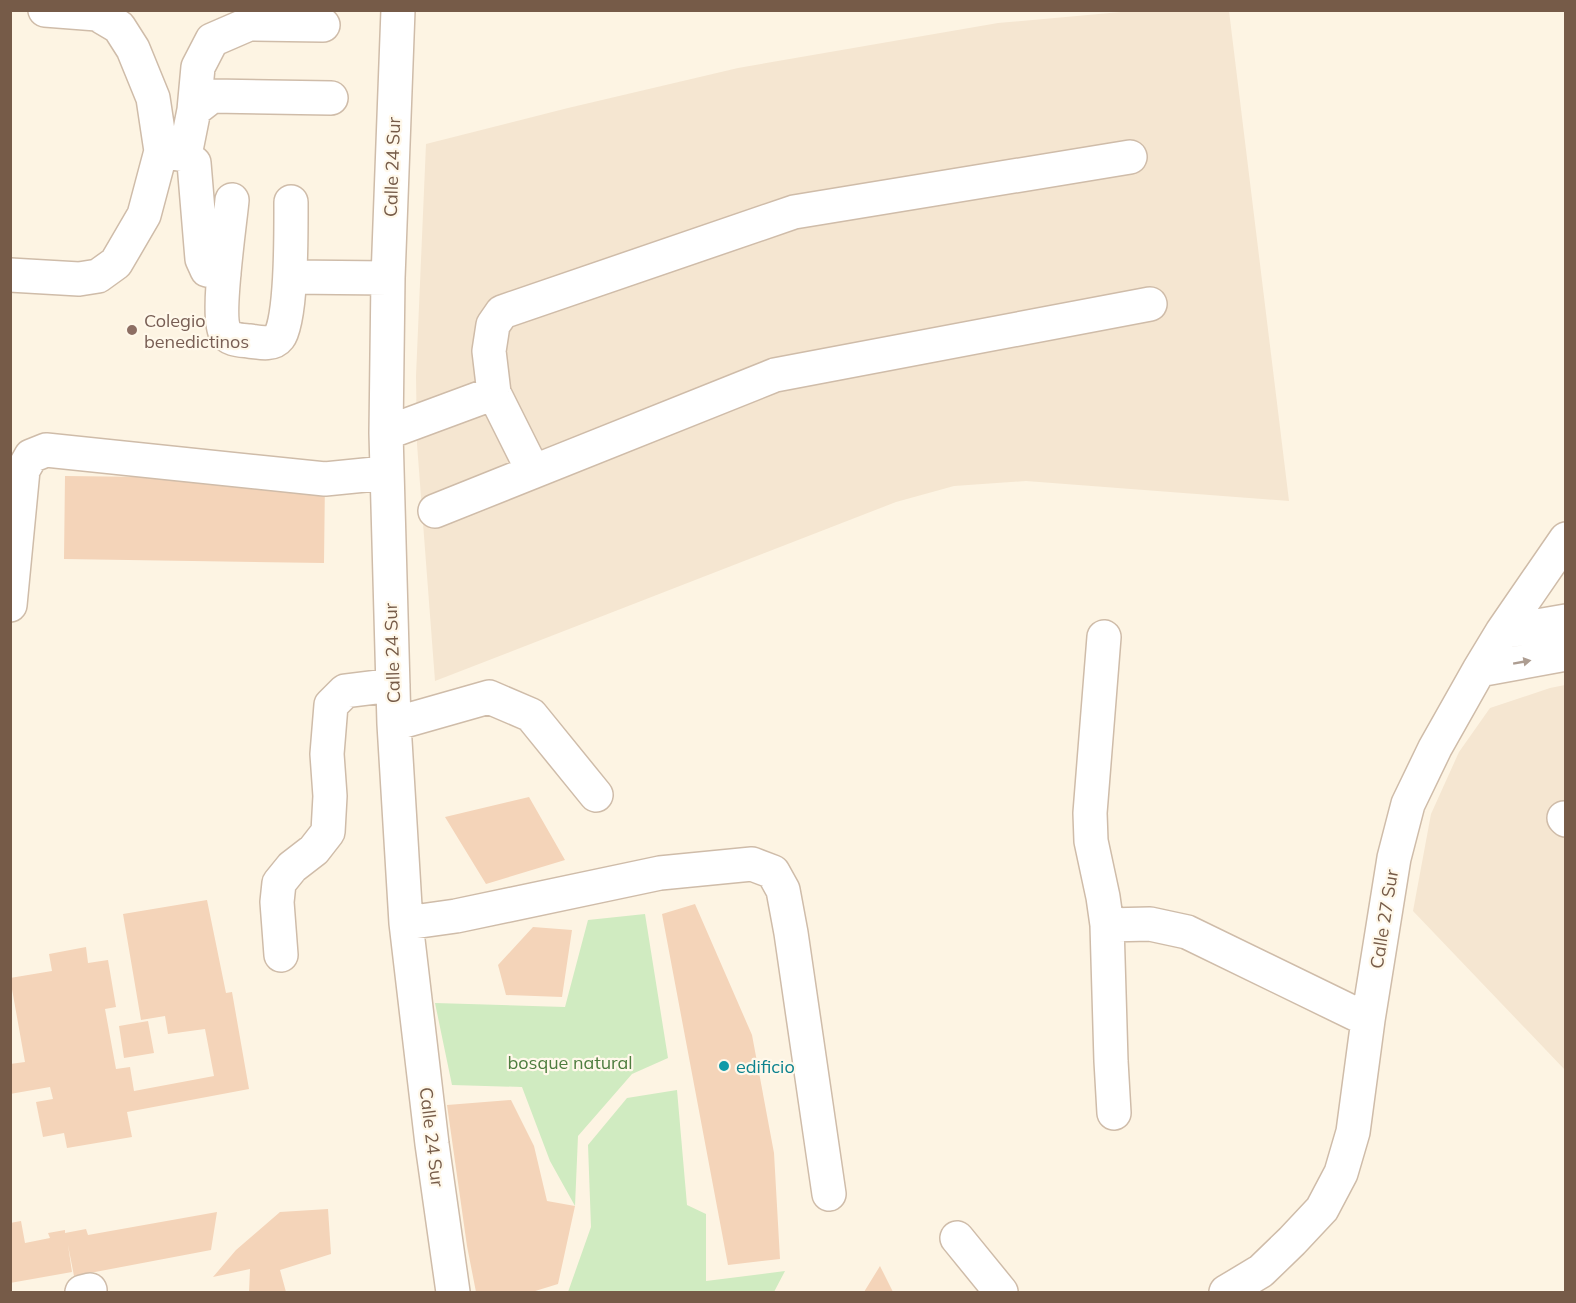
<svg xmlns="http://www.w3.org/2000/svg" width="1576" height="1303" font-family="Mulish,sans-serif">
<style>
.residential{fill:#f5e6d1}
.green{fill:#d0ebc1}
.building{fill:#f4d4b9}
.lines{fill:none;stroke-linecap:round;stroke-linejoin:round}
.minor-casing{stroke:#cfbca9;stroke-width:36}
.minor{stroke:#fff;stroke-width:33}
.oneway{fill:#ad9d91}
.education-dot{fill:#8d6e63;stroke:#fff8ea;stroke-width:2}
.culture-dot{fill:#0f9aa8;stroke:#fff8ea;stroke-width:2}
.labels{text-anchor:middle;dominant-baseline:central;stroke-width:4.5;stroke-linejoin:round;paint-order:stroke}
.street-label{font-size:18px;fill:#765b48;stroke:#fff8ea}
.education-label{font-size:18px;fill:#785e54;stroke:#fff8ea;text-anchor:start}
.park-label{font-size:18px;fill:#4e7d3f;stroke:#fff8ea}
.culture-label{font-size:18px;fill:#0d838f;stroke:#fff8ea;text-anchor:start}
</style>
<rect width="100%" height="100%" fill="#fdf4e3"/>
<!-- residential -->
<path class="residential" d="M1132,11h97l60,490 -263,-20 -72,5 -58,16 -461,179 -18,-237 -1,-68 10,-232 142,-36 170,-40 260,-45z
M1565,685v385l-152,-159 18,-97 28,-62 31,-44 60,-20z"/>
<!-- green -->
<path class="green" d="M645,914l23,144 -36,16 -54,62 -3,70 -25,-45 -28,-74 -70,-2 -17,-82 130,4 23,-87z
M677,1090l10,115 19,9v67l79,-10 -11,21h-206l23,-65 -3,-82 39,-47z"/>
<!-- building -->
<path class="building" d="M65,476l260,3 -1,84 -260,-4z
M529,797l36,63 -79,24 -41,-67z
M207,900l19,93 6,-1 17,97 -122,23 5,25 -65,11 -3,-15 -21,4 -7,-35 17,-3 -3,-12 -40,7v-30l15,-2 -15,-84 42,-7 -3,-17 37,-7 2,16 20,-3 8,47 -11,2 11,60 14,-2 4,24 80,-15 -9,-47 -37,5 -3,-18 -24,4 -18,-106z
M695,904l57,131 22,118 6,106 -52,6 -66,-351z
M533,927l39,3 -10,67 -56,-2 -8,-30z
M148,1021l6,32 -30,5 -5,-32z
M511,1100l23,46 13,55 28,5 -17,78 -26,8h-56l-9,-46 -20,-141z
M328,1209l3,45 -51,16 6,22h-37l1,-23 -37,8 23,-27 44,-38z
M217,1212l-6,38 -137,26 -6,-31 4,27 -62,11v-60l11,-2 4,22 25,-5 -2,-5 17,-3v3l21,-4 2,6z
M880,1266l13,26h-29z"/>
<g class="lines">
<defs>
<path id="minor" d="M398,10l-10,268 -2,155 8,291 12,199 26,221 21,148
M194,110l4,-43 14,-27 37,-16 74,1
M166,152l19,3 9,8 8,96 5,11 17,4
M185,155l9,-45 18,-14 119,2
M232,200c-2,23 -16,115 -7,132 4,8 15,8 24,9 9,1 23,5 30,-4 13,-16 12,-110 12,-135
M10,275l69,4 19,-3 18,-13 28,-48 17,-64 -8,-53 -20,-49 -14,-22 -22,-13 -52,-4
M290,277l98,1
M386,433l108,-40
M533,471l-39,-78 -5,-42 4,-26 9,-13 292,-100 336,-55
M435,511l340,-136 375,-71
M10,605l13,-135 8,-14 15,-6 279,29 60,-6
M1502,632l64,-11
M1104,637l-14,176 1,28 12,56 4,28 4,136 3,52
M1479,670l87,-16
M394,724l95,-27 42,18 65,80
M1564,818l2,2
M406,923l50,-7 204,-43 92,-9 21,8 10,18 8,43 38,261
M1107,925l43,-1 37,8 181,88
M281,955l-4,-53 2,-19 13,-16 22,-17 14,-18 2,-36 -3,-42 4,-49 14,-14 48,-6
M957,1238l44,54
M82,1292l8,-2
M1226,1292l35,-21 31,-30 30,-32 19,-36 12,-41 15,-112 26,-162 14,-54 27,-56 44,-78 23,-38 64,-93"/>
</defs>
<!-- minor casing -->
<use href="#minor" class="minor-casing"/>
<!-- minor -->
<use href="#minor" class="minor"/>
</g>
<!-- one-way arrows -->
<defs><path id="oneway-solid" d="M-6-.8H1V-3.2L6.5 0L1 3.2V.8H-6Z" transform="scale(1.5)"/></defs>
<use class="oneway" href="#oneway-solid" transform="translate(1522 662) rotate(-10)"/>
<!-- markers -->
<circle class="education-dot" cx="132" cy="330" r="6"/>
<circle class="culture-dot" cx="724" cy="1066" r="6"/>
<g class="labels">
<!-- street labels -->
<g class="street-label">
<text transform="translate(392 167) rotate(-88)">Calle 24 Sur</text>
<text transform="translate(392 653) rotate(-92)">Calle 24 Sur</text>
<text transform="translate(1384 919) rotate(-81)">Calle 27 Sur</text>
<text transform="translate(432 1137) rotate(83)">Calle 24 Sur</text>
</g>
<!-- education labels -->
<g class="education-label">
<text x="144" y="320">Colegio<tspan x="144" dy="21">benedictinos</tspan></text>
</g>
<!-- park labels -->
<g class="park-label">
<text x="570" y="1062">bosque natural</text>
</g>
<!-- culture labels -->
<g class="culture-label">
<text x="736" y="1066">edificio</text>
</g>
</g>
<!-- border -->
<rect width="1576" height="1303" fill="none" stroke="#765b48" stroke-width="24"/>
</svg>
